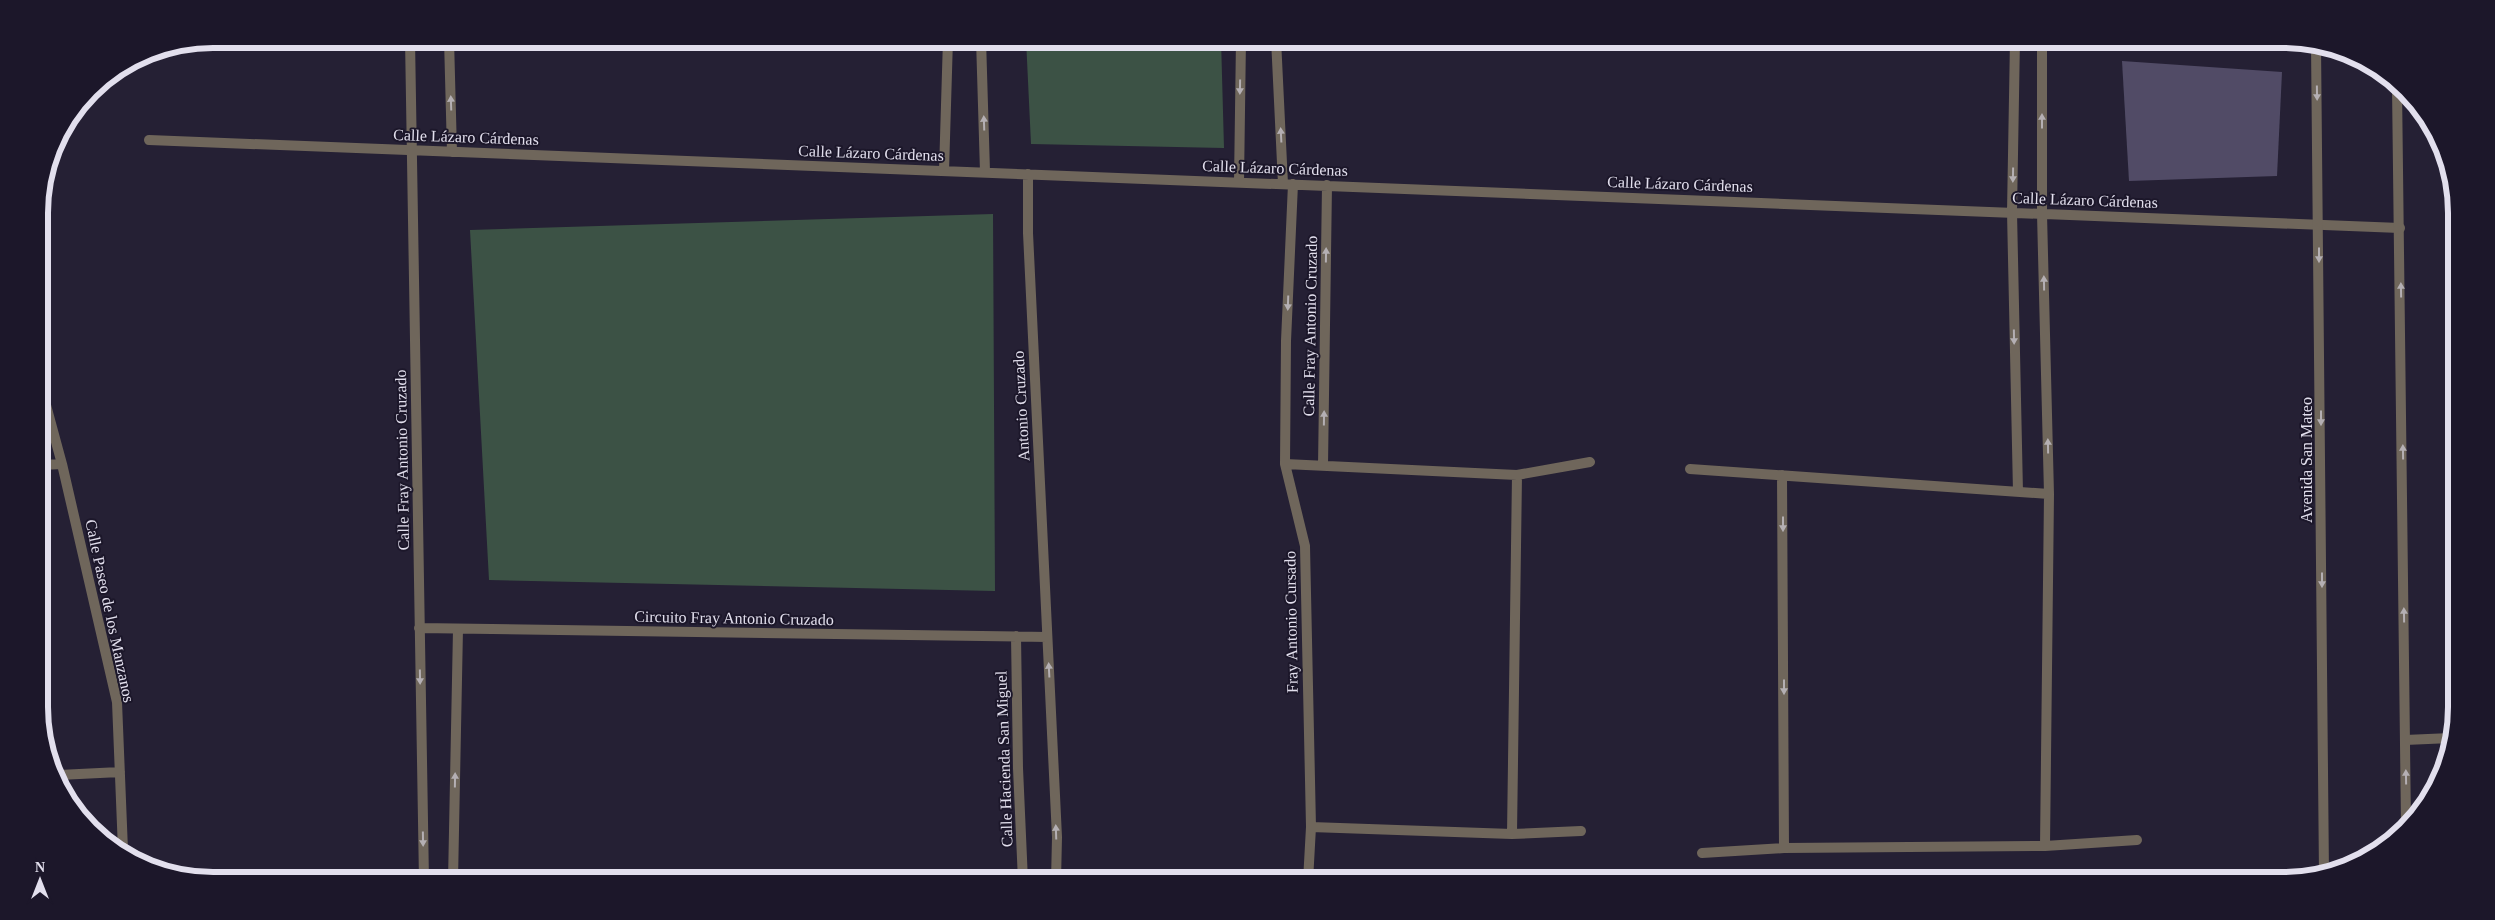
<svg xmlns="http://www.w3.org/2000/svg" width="2495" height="920" font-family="'Times New Roman',serif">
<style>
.green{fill:#3c5245}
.building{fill:#514b66}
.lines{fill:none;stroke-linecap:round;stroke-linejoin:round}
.minor{stroke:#6f665b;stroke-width:10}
.tertiary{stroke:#6f665b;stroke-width:10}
.oneway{fill:#b4afb3}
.labels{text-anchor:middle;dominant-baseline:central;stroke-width:4;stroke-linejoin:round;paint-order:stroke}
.street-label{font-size:16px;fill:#e2dfed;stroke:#1c172a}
.rim{fill:none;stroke:#e2dfed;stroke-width:6}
</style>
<rect width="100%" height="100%" fill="#252034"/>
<!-- green -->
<path class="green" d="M1026,39h195l3,109 -193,-4z
M993,214l2,377 -506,-11 -19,-350z"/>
<!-- building -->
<path class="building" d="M2122,61l160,11 -5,104 -148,5z"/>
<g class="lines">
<!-- minor -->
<path class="minor" d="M410,39l14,842
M449,39l3,113
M981,39l4,133
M1276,39l7,145
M2015,39l-3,173 6,280
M2042,39v175l7,280 -4,352
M149,140l2251,88
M944,171l4,-132
M1028,174v59l29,604 -1,44
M1239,182l2,-143
M1293,184l-7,157 -1,123 20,82 6,281 -3,54
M40,383l22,81 55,238 6,148
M1285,464l232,11 73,-13
M41,465l21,-1
M1323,466l4,-281
M1690,469l359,25
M1782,475l2,373
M419,628l628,9
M1016,636l2,132 5,113
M2405,740l46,-2
M59,775l61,-3
M1311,827l201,7 69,-3
M1512,834l5,-359
M1702,853l82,-5 261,-2 92,-6
M453,881l5,-252"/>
<!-- tertiary -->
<path class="tertiary" d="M2316,44l8,831
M2397,87l9,739"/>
</g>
<!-- one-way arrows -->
<defs><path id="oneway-solid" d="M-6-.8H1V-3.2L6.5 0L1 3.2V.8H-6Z" transform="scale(1.25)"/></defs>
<g class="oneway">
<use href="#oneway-solid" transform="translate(1240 87) rotate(91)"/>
<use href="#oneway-solid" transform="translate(2317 93) rotate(89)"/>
<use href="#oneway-solid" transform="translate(451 103) rotate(-92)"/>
<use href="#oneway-solid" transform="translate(2042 121) rotate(-90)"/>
<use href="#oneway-solid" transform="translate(984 123) rotate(-92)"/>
<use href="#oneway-solid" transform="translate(1281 135) rotate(-93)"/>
<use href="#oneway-solid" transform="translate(2013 175) rotate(91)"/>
<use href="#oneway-solid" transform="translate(1326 255) rotate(-89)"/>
<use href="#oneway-solid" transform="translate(2319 255) rotate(90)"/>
<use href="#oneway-solid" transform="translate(2044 283) rotate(-91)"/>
<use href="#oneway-solid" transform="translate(2401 290) rotate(-91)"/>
<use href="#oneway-solid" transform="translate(1288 303) rotate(92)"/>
<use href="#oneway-solid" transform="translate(2014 337) rotate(89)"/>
<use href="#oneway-solid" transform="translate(1324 418) rotate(-89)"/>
<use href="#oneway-solid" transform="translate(2321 418) rotate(90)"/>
<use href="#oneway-solid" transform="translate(2048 446) rotate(-91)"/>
<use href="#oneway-solid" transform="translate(2403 452) rotate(-91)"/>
<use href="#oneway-solid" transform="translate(1783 524) rotate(90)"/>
<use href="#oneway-solid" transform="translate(2322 580) rotate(90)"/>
<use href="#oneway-solid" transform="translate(2404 615) rotate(-91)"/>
<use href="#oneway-solid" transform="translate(1049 670) rotate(-93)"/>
<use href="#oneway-solid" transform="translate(420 677) rotate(89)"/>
<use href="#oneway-solid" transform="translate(1784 687) rotate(90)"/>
<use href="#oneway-solid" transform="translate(2406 777) rotate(-91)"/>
<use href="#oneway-solid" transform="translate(455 780) rotate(-89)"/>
<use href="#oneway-solid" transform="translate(1056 832) rotate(-92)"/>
<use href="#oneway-solid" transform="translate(423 839) rotate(89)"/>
</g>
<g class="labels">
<!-- street labels -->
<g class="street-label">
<text transform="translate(466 137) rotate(2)">Calle Lázaro Cárdenas</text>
<text transform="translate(871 153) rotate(2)">Calle Lázaro Cárdenas</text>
<text transform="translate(1275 168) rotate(2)">Calle Lázaro Cárdenas</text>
<text transform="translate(1680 184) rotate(2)">Calle Lázaro Cárdenas</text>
<text transform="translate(2085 200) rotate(2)">Calle Lázaro Cárdenas</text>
<text transform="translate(1310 326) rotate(-89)">Calle Fray Antonio Cruzado</text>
<text transform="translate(1021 406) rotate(-93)">Antonio Cruzado</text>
<text transform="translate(402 460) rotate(-91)">Calle Fray Antonio Cruzado</text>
<text transform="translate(2306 460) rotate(-90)">Avenida San Mateo</text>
<text transform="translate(110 611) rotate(78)">Calle Paseo de los Manzanos</text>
<text transform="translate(734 618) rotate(1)">Circuito Fray Antonio Cruzado</text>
<text transform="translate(1291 622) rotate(-91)">Fray Antonio Cursado</text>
<text transform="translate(1004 759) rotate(-92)">Calle Hacienda San Miguel</text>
</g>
</g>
<!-- crop -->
<path d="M0 0H2495V920H0ZM213 48H2283A165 165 0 0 1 2448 213V707A165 165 0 0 1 2283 872H213A165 165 0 0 1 48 707V213A165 165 0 0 1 213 48Z" fill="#1c172a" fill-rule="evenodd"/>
<path class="rim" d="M213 48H2283A165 165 0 0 1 2448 213V707A165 165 0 0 1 2283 872H213A165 165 0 0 1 48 707V213A165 165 0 0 1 213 48Z"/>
<!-- north arrow -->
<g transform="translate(40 880)" stroke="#1c172a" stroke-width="4" paint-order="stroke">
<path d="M0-4L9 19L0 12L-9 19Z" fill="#e2dfed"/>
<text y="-8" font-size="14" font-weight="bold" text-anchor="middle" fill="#e2dfed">N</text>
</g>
</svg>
